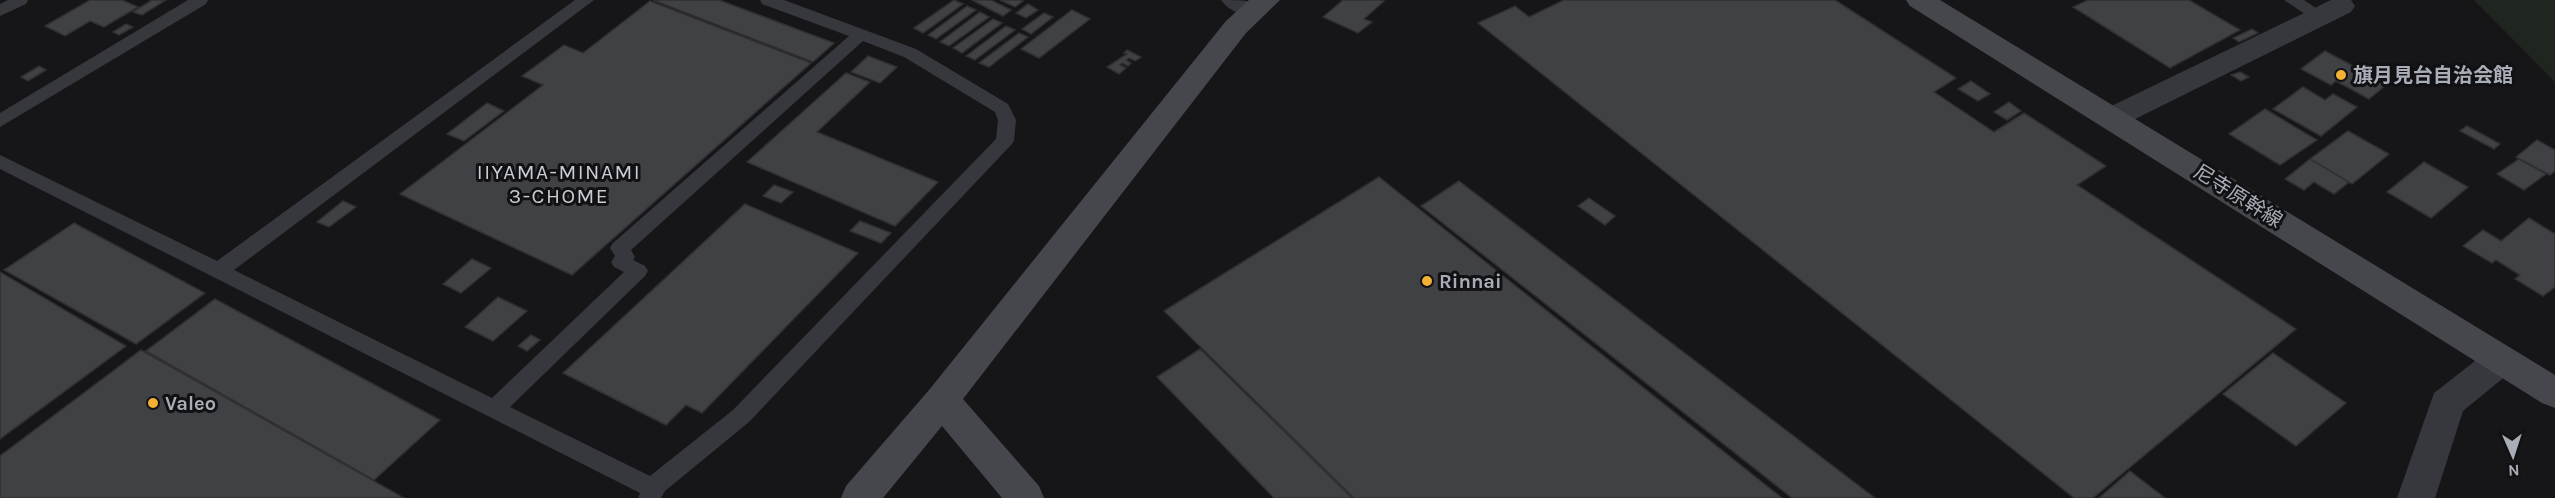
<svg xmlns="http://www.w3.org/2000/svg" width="2555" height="498" font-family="Karla,'Noto Sans JP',sans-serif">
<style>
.green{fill:#1e261f}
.building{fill:#404145;stroke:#303034;stroke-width:1.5}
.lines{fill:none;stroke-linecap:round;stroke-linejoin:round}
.lane{fill:#37383d;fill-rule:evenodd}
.street{fill:#37383d;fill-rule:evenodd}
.secondary{fill:#45474d;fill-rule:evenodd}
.poi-dot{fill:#f2b134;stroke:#111113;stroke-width:2}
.labels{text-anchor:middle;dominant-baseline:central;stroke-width:6;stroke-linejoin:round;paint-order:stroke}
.poi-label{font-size:20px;font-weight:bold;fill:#a8adb8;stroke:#111113;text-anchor:start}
.street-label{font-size:20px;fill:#a8adb8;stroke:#111113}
.neighbourhood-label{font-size:21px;letter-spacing:1.5px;fill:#c9ccd4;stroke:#111113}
</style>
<rect width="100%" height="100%" fill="#161618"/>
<!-- green -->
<path class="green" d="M2474,0h81v82z"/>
<!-- building -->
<path class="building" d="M90,0h32l16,7 -34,20 -14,-6 -25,15 -20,-10z
M152,0h14l-24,15 -9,-3z
M653,0h66l115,43 -21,19z
M954,0l9,4 -40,29 -9,-5z
M972,0h19l20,10 -8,6z
M1000,0h20l3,1 -8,6z
M1343,0h38l3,1 -20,18 8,3 -14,11 -35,-16z
M1564,0h271l121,78 -22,14 60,40 30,-19 82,53 -29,19 219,144 -203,169h-19l-596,-475 37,-17 14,11z
M2088,0h101l51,30 -70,38 -97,-61z
M650,1l161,62 -239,212 -172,-81 143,-109 -21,-9 42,-31 19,8z
M1028,4l10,6 -12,8 -10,-5z
M967,6l9,4 -40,29 -8,-4z
M1072,10l18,9 -51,39 -18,-9z
M980,12l9,5 -40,29 -9,-4z
M1044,13l9,4 -22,17 -9,-5z
M993,19l9,4 -40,30 -9,-5z
M126,24l7,3 -14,8 -6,-3z
M1006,26l9,4 -40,30 -9,-4z
M2252,29l6,4 -19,9 -6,-4z
M1019,33l9,4 -39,30 -10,-4z
M1127,50l14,7 -6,4 -6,-3 -3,2 5,3 -3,3 -6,-3 -2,2 6,3 -7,6 -12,-7 20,-13 -3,-1z
M2325,51l62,33 -18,15 -33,-18 -5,4 -30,-16z
M868,56l29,11 -17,16 -29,-11z
M39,66l7,4 -18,11 -7,-4z
M2240,72l9,5 -8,4 -10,-6z
M846,73l24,9 -53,50 121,50 -43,44 -148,-64z
M1971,81l19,13 -12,7 -20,-12z
M2303,87l22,13 8,-6 24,13 -36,29 -48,-27z
M2009,102l12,9 -14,9 -13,-8z
M487,103l17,8 -40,30 -17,-7z
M2265,109l52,31 -37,25 -51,-31z
M2467,126l33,18 -6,5 -34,-18z
M2348,131l41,23 -37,30 -42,-25z
M2537,140l18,10v21l-5,4 -34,-18z
M2310,159l39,23 -15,12 -20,-12 -10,8 -19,-11z
M2519,159l27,15 -22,16 -27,-16z
M2424,162l44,25 -37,31 -44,-26z
M1379,177l403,321h-428l-190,-187z
M1459,181l416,317h-83l-371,-292z
M774,185l19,7 -12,11 -18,-7z
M1589,198l26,18 -10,9 -27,-19z
M343,201l13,6 -27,20 -12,-5z
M745,204l113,49 -156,160 -16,-8 -20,20 -103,-52z
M2529,218l26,16v53l-12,9 -28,-17 5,-4 -24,-15 -4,3 -29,-17 20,-16 18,11z
M860,221l31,12 -10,10 -31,-12z
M74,223l131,70 -69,51 -132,-74z
M472,259l19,9 -30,25 -18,-9z
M0,272l126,74 -126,93z
M498,297l29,14 -34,30 -28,-14z
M215,299l225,121 -66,60 -228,-129z
M531,335l9,5 -13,11 -9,-5z
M1200,349l152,149h-78l-117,-121z
M141,350l263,148h-404v-42z
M2273,353l73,50 -50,43 -73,-52z
M2130,471l35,27h-66z"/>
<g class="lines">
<!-- lane -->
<path class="lane" d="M8,0h20l-2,4 -26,12v-12z
M188,0h20l-2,4 -206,123v-14z
M575,0h19l-360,270 258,128 132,-126 -10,-5 -3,-5 4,-6 -5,-8 3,-5 236,-207 -87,-32 -2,-4h24l132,49 92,55 8,16 -2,21 -3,4 -262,277 -84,69 -4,7h-23l2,-5 -640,-324v-14l217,106zM863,41l41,16 91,55 3,8 -2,19 -263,271 -83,66 -140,-69 135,-131 3,-5 -3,-5 -12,-6 2,-3 -4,-7z
M2284,0h20l24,16 -2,4h-12z"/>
<!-- street -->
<path class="street" d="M1221,0c16,0 39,0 48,9l-4,6c-15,4 -35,-2 -44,-15z
M2331,0h20l4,6 -4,6 -228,113 -11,3 -11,-3 -4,-7 4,-7z
M2501,346l12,4 6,10 -6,10 -50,41 -28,87h-38l37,-105 55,-43z"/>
<!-- secondary -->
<path class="secondary" d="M1249,0h31l-34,33 -283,366 76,87 5,12h-42l-60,-72 -59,72h-42l5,-12 83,-96 297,-369z
M1906,0h34l615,375v33l-13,-5 -632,-397z"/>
</g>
<!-- markers -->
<g class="poi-dot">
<circle cx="2341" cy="75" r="6"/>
<circle cx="1427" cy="281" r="6"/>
<circle cx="153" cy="403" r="6"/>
</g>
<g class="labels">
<!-- poi labels -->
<g class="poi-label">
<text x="2353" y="75">旗月見台自治会館</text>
<text x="1439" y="281">Rinnai</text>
<text x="165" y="403">Valeo</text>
</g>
<!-- street labels -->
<g class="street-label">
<text transform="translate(2238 196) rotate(32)">尼寺原幹線</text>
</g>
<!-- neighbourhood labels -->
<g class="neighbourhood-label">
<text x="559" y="172">IIYAMA-MINAMI<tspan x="559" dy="24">3-CHOME</tspan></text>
</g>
</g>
<!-- north arrow -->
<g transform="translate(2513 456) rotate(177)" stroke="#111113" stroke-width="4.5" paint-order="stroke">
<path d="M0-4.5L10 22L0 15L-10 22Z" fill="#a8adb8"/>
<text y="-9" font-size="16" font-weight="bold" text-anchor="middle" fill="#a8adb8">N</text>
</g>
</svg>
